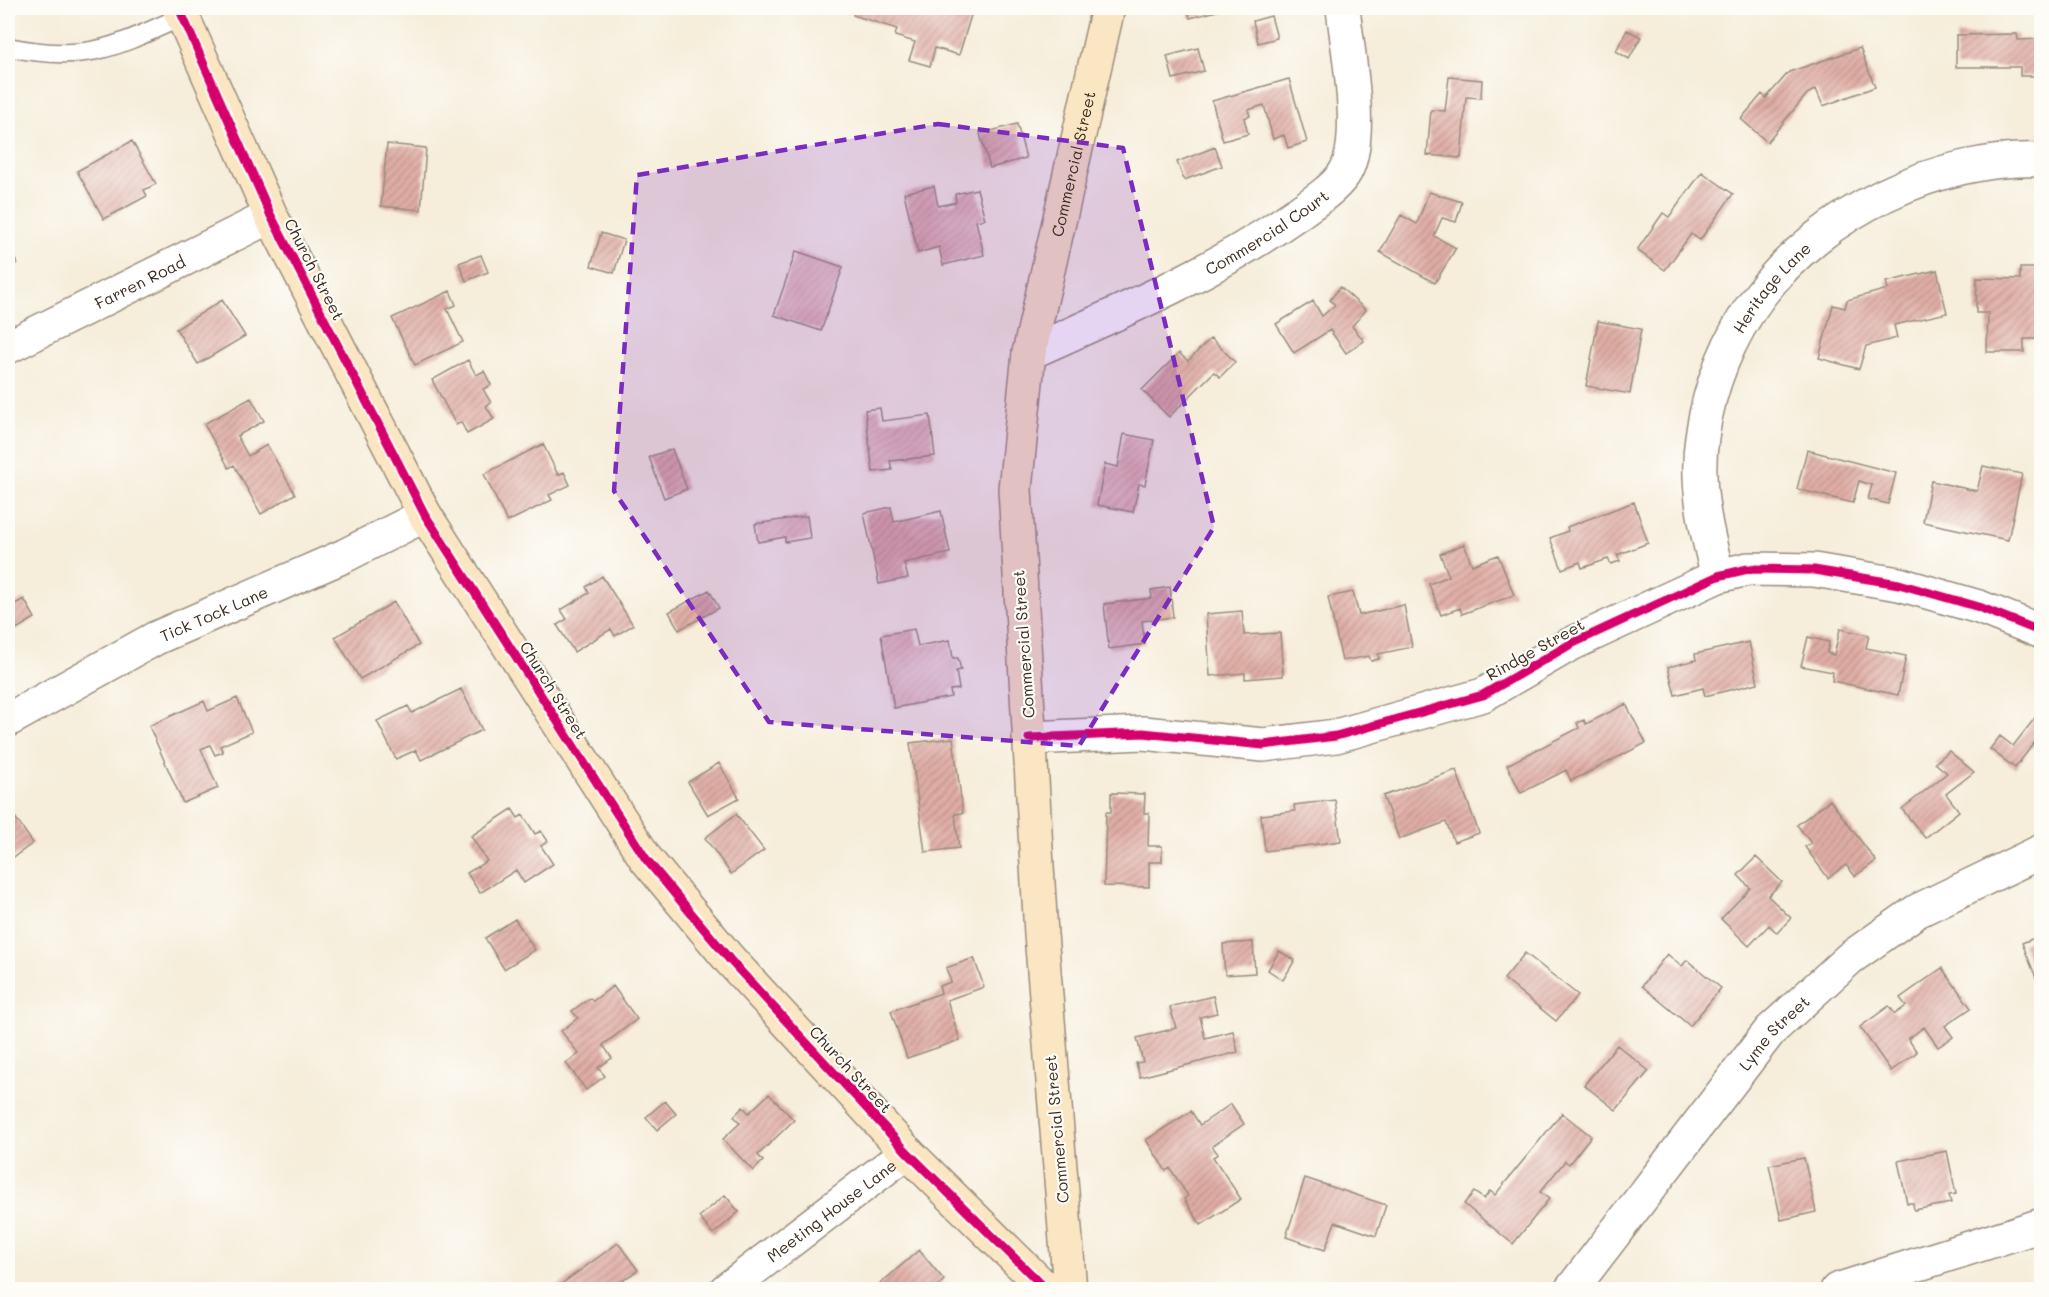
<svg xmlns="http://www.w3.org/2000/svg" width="2049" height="1297" font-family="Mali,sans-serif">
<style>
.building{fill:url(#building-hatch)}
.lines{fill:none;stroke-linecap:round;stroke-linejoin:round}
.lane-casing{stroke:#988c7c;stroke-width:21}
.street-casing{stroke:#988c7c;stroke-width:36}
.secondary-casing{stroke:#988c7c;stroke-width:36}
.lane{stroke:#fff;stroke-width:18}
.street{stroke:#fff;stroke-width:33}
.secondary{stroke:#fbe6c4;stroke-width:33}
.cycleway-casing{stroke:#fdfcf7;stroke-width:13}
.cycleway{stroke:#d6006c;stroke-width:9}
.marked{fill:#7b2cbf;fill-opacity:0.2;stroke:#7b2cbf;stroke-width:4.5;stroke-dasharray:12 8;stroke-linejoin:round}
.labels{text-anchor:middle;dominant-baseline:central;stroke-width:4.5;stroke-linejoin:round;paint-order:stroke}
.street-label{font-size:16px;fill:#3b2a1e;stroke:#fdfcf7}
</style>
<defs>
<pattern id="building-hatch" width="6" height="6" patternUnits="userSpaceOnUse" patternTransform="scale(1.5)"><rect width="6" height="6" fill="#e0aea6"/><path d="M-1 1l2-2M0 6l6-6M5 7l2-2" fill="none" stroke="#b78e87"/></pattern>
</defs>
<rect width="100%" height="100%" fill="#fdfcf7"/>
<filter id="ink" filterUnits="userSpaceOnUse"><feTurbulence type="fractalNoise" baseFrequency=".0167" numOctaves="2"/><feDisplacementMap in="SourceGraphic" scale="12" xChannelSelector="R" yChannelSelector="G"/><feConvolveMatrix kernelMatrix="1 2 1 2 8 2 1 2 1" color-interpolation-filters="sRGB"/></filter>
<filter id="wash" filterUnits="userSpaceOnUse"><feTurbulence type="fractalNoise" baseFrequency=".008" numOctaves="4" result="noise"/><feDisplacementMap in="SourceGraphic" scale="24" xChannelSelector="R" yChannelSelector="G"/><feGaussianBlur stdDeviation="1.35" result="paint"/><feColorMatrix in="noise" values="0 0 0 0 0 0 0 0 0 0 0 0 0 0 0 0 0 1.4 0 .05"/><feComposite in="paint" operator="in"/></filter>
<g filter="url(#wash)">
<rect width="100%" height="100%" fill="#f6edda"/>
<g id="blocks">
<!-- building -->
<path class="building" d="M856,8h103l13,4 -13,43 -24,-7 -5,18 -21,-6 6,-18 -20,-6 2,-7 -44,-14z
M1187,8h41l-38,10z
M1271,16l6,22 -19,5 -5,-22z
M1627,30l14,7 -12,22 -13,-8z
M2017,34l1,6 24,-1v37h-22v-9h-64v-32z
M1198,48l6,23 -31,8 -6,-23z
M1860,48l15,39 -52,19 -7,-17 -9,5 -40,48 -26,-23 21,-25 4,4 23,-26z
M1449,77l33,3 -1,18 -15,-1 -5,61 -34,-3 4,-45 14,1z
M1289,79l18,63 -19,6 -4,-13 -11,4 -9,-34 -16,5 2,6 -6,2 4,16 -25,7 -11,-40z
M1017,124l9,34 -36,10 -10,-34z
M132,141l24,43 -12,6 3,6 -43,23 -27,-48z
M387,144l39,4 -5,62 -40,-4z
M1215,147l7,19 -38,14 -7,-18z
M1702,172l31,22 -33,46 -9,-6 -26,36 -28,-20 26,-37 6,4z
M934,186l4,20 18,-4 -1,-8 22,-5 8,30 -9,2 8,34 -41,10 -4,-18 -21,6 -14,-60z
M1429,192l33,10 -6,20 -14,-4 -8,18 22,12 -21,35 -55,-31 21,-37 16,9z
M601,233l23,7 -10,33 -23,-7z
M8,246l9,17 -9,6z
M796,251l47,16 -22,64 -47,-16z
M481,255l7,17 -22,9 -7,-18z
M2020,268h22v71h-18v13h-37l1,-39h-12l1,-35 43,1z
M1937,270l10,43 -53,12 3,13 -31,8 -7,23 -40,-11 14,-53 12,3 2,-8 41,-11 -2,-7z
M1340,287l26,23 -14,16 12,15 -18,12 -16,-23 -36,23 -18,-29 37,-23 9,15 13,-11 -5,-5z
M450,291l6,14 -9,4 16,33 -48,23 -23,-47z
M222,300l23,36 -47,28 -22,-35z
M1598,321l43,8 -11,65 -44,-8z
M1211,338l24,24 -15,15 -6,-5 -45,45 -27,-27 37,-37 9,8z
M468,360l8,15 8,-4 7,14 -8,4 8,14 -5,3 8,13 -27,15 -6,-12 -5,3 -24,-45z
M251,398l13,23 -27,15 11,20 19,-11 28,49 -34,20 -27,-49 -5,3 -25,-44z
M880,408l2,13 48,-6 5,41 -45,5 2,9 -19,2 -8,-62z
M1124,434l30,6 -9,45 -6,-1 -6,28 -36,-7 8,-41 13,3z
M543,444l15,31 6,-3 6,13 -21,10 3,5 -45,22 -23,-48z
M672,449l15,40 -23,9 -15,-41z
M1807,450l89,23 -8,31 -20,-5 4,-14 -13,-4 -6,22 -56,-14z
M1983,466l39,8 -14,66 -85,-18 8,-41 46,10z
M1634,502l14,41 -31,12 3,6 -9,3 -3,-5 -26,9 -2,-6 -18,7 -12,-31 18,-7 -1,-4z
M891,507l3,15 47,-11 9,42 -46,10 4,15 -29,6 -15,-71z
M807,516l3,22 -25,4v-5l-27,5 -3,-18z
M1464,544l8,21 26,-10 16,40 -52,19 -2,-6 -19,7 -12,-31 20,-8 -9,-22z
M602,576l31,49 -18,11 -4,-7 -37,23 -17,-27 10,-6 -6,-9 28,-17 -3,-6z
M1170,587l3,30 -31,4 3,23 -36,5 -5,-45 48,-6 -1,-8z
M709,590l10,18 -40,22 -10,-18z
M1353,592l6,23 45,-10 8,42 -34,7 1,5 -8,2 -2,-5 -27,5 -14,-64z
M24,599l11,19 -22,13 -5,-10v-13z
M394,602l25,43 -59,34 -25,-42z
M1242,611l2,24 36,-2 3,43 -38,3v-6l-35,3 -4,-62z
M914,629l4,17 32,-6 3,18h5l3,12 -5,1 3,18 -9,1 1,7 -57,11 -13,-73z
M1840,629l29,6 -3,13 40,8 -8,39 -66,-14 1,-9 -32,-6 7,-29 21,5 -2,11 7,2z
M1749,642l9,41 -53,13 -2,-8 -28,7 -7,-28 28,-7 -1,-6z
M461,689l21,41 -61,30 -5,-10 -20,9 -19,-38 31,-15 4,7z
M237,698l15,34 -32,14 3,6 -8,3 -5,-10 -9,4 17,39 -35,15 -34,-77 55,-25 4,10z
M1626,704l20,39 -75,38 -5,-11 -45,23 -14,-28 72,-37 -2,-5 7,-3 2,4z
M2042,709v40l-8,-6 -19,25 -25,-19 10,-13 13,10z
M953,738l10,75 -8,1 4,34 -34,4 -15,-109z
M1949,751l25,21 -28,22 13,17 -34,27 -23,-29 45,-36 -12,-10z
M719,763l20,35 -31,17 -20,-33z
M1456,770l23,63 -25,9 -8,-20 -47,17 -16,-43z
M1111,793l34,1 -1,19h5l-1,33h14v16h-13v25l-45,-1 2,-74h5z
M1335,800l6,41 -76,10 -4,-36 34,-4 -1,-6z
M1830,800l46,61 -21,15 -9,-11 -18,13 -23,-31 6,-4 -14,-18z
M512,809l6,9 5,-3 12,19 6,-3 7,10 -7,5 12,18 -29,19 -8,-13 -36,23 -13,-20 20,-12 -16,-25z
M12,813l21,30 -25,18v-45z
M736,814l28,36 -33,24 -26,-36z
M1756,857l26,25 -14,14 23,22 -14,15 -8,-8 -20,21 -28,-27 29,-31 -12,-13z
M515,919l20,31 -31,19 -19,-31z
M2042,935v55h-1l-19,-47z
M1253,942l2,31 -30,2 -2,-31z
M1279,951l16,9 -12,20 -15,-10z
M1525,953l53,42 -22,26 -52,-42z
M1667,954l15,12 5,-6 34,28 -31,38 -48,-40z
M974,958l10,29 -37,13 13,40 -53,18 -16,-47 50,-18 -2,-7 12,-4 -5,-14z
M1942,968l29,40 -26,18 8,11 -15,10 -14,-20 -16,12 9,13 -26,19 -31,-44 29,-21 6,8 11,-8 -6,-8z
M613,986l24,33 -34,26 9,13 -14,10 7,8 -19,14 -20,-27 13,-9 -18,-23 17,-13 -6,-7 18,-13 3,3z
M1213,996l4,17 -17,4 5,21 28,-7 5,21 -98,25 -4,-14 7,-1 -6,-24 39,-10 -6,-21z
M1617,1045l32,26 -33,39 -32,-25z
M769,1094l25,26 -36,35 5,6 -10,10 -30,-32 17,-16 -6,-7 9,-9 6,6z
M665,1101l11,13 -19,16 -11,-13z
M1231,1104l13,20 -32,22 6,8 -5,3 28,42 -40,26 -17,-26 4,-3 -18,-28 -4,3 -20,-31 45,-29 9,14z
M1562,1113l29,23 -22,28 -4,-3 -25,31 9,7 -36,45 -49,-40 10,-12 10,7 6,-8 5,4z
M1947,1151l9,43 -7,1 2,8 -37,7 -1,-7h-6l-9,-42z
M1804,1158l12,54 -35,8 -12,-55z
M1305,1178l81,27 -10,31 -41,-14 -10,28 -39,-13z
M725,1195l14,17 -26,22 -14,-17z
M618,1243l20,27 -19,13 5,7h-71z
M919,1250l25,30 -10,10h-61z"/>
</g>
</g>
<g filter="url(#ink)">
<use href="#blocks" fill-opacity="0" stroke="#988c7c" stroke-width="1.5"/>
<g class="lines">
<defs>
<path id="lane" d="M8,47c79,16 105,1 175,-31"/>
<g id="street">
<path id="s1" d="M8,347l263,-131"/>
<path id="s2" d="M1029,353c91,-41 184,-80 266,-138 16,-11 38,-25 49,-41 22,-33 3,-126 -1,-166"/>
<path id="s3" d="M1718,576c-12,-45 -23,-92 -16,-139 7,-51 27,-101 58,-142 61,-82 179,-140 282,-135"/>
<path id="s4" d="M8,720l148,-82 188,-82 81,-41"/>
<path d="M1029,738l114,-5 120,12 73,-9 147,-41 86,-50 149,-69 30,-7 66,1 85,14 80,23 63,25"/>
<path id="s5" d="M726,1290l181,-138"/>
<path id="s6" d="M1571,1290l199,-259 80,-73 67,-47 125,-60"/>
<path d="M1837,1290l205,-65"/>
</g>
<g id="secondary">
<path d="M179,8l92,208 154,299 221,344 84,101 177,192 140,138"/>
<path id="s7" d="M1070,1290l-29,-356 -26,-445 14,-136 79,-345"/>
</g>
</defs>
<!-- lane casing -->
<use href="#lane" class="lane-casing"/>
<!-- street casing -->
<use href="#street" class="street-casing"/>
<!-- secondary casing -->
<use href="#secondary" class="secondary-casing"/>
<!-- lane -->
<use href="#lane" class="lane"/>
<!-- street -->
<use href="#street" class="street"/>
<!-- secondary -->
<use href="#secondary" class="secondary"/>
<defs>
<path id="cycleway" d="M179,8l92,208 154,299 221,344 84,101 177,192 140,138
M1029,738l114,-5 120,12 73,-9 147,-41 86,-50 149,-69 30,-7 66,1 85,14 80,23 63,25"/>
</defs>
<!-- cycleway casing -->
<use href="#cycleway" class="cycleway-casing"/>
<!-- cycleway -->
<use href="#cycleway" class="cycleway"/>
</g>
</g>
<!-- marked area -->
<path class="marked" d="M938,124l185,24 91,379 -135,219 -310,-24 -155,-231 23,-316z"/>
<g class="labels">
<!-- street labels -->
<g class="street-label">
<text stroke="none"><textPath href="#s7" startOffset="1134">Commercial Street</textPath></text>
<text stroke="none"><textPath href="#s2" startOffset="267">Commercial Court</textPath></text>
<text transform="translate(315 269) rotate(63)">Church Street</text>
<text stroke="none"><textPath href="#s1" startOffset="147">Farren Road</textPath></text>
<text stroke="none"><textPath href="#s3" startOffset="309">Heritage Lane</textPath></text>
<text stroke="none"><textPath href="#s4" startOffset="232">Tick Tock Lane</textPath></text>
<text transform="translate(1023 644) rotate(-94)">Commercial Street</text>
<text transform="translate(1535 649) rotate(-29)">Rindge Street</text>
<text transform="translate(554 690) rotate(58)">Church Street</text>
<text stroke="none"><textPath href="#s6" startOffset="328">Lyme Street</textPath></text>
<text transform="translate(851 1069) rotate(47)">Church Street</text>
<text transform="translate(1056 1129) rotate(-95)">Commercial Street</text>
<text stroke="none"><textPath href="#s5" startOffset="132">Meeting House Lane</textPath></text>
</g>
</g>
<!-- margin -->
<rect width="2049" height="1297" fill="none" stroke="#fdfcf7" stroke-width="30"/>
</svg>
